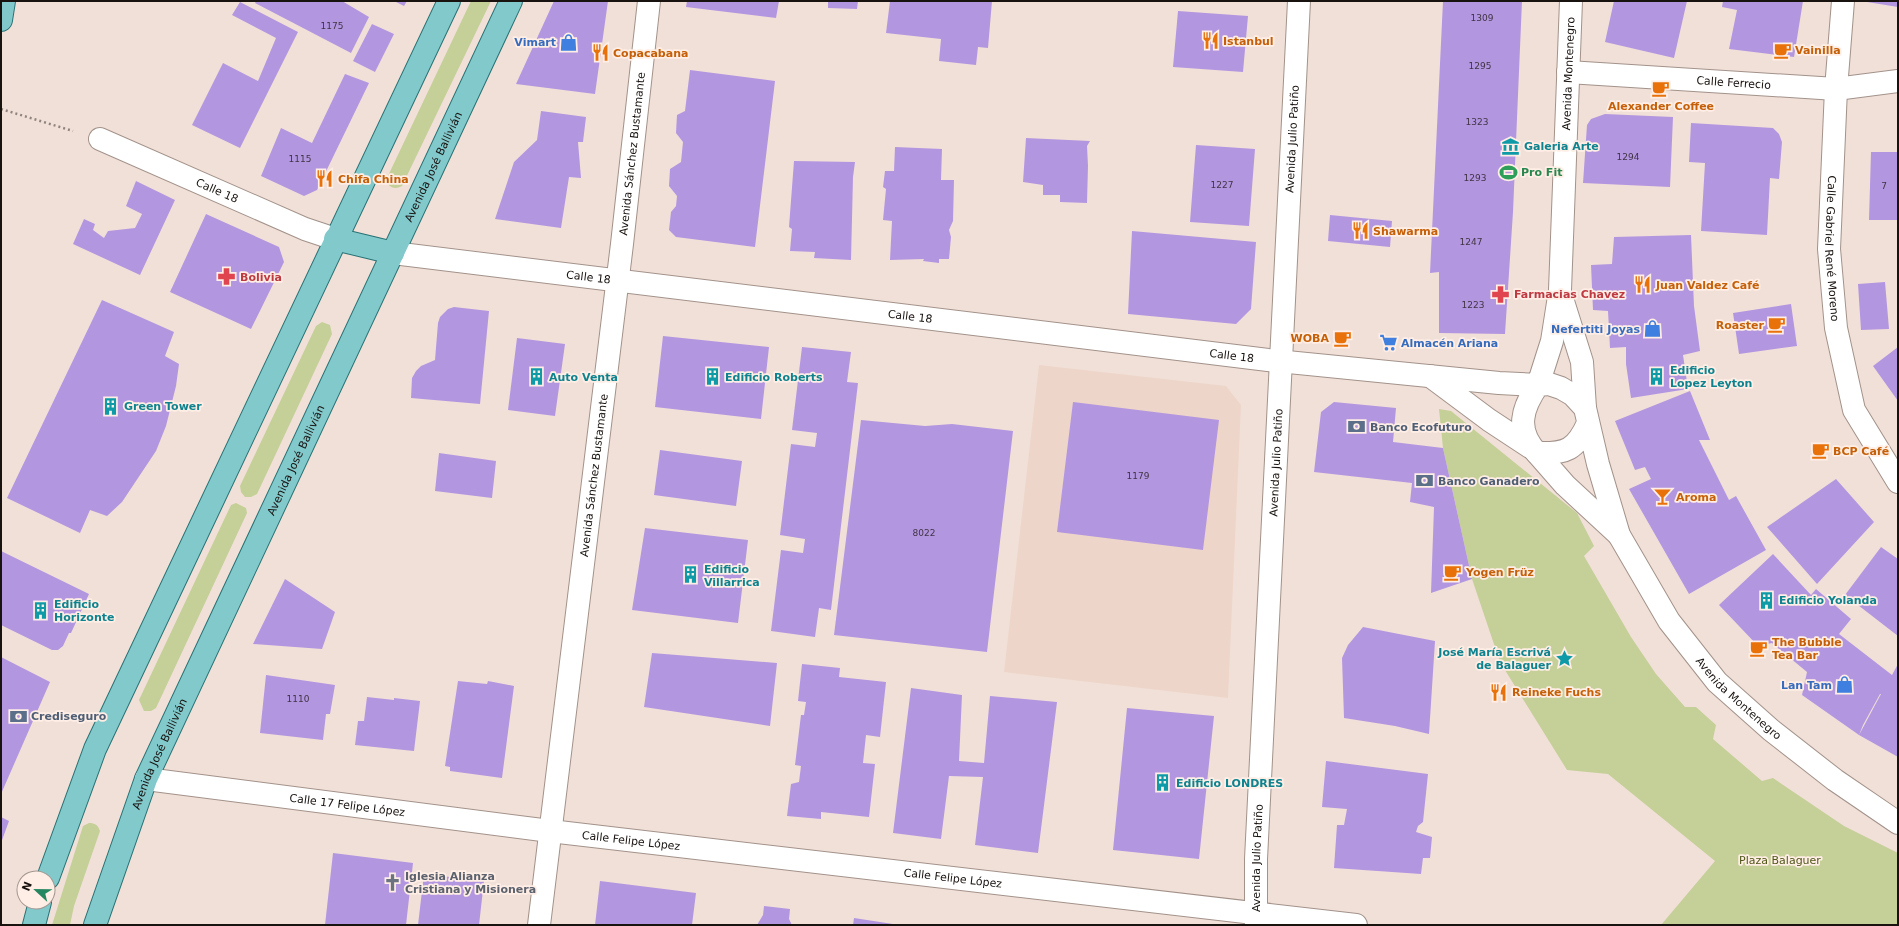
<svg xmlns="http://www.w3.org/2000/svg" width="1899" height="926" font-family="'DejaVu Sans',sans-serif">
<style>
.built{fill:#eed5c9}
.green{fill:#c5cf98}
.building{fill:#b396e0;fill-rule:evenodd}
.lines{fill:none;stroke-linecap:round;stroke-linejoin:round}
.minor-casing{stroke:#a2928a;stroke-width:24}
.major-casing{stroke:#277274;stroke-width:24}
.path{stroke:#90847e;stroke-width:2.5;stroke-dasharray:2 3;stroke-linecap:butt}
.minor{stroke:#fff;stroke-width:22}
.major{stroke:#82c9cc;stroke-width:22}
.labels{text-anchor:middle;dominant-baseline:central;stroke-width:3.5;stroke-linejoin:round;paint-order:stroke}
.number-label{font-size:9px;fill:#403444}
.food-label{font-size:11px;font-weight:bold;fill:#c56008;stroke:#ffeee5;text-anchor:start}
.shop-label{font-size:11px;font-weight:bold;fill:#366cbe;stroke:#ffeee5;text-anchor:end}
.street-label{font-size:11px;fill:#191310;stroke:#ffeee5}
.culture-label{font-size:11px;font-weight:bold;fill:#0d838f;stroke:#ffeee5;text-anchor:start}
.leisure-label{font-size:11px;font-weight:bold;fill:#27864d;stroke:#ffeee5;text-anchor:start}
.health-label{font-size:11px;font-weight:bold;fill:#be3a42;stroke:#ffeee5;text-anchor:start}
.service-label{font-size:11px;font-weight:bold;fill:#4e5e75;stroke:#ffeee5;text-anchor:start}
.park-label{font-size:11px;fill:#50571a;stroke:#ffeee5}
.worship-label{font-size:11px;font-weight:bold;fill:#5b616d;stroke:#ffeee5;text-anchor:start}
</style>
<rect width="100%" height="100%" fill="#f1e0d8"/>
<!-- built -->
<path class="built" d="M1039,365l187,21 15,19 -13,293 -224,-26z"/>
<!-- green -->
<path class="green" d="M471,1h20l-89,185c-7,4 -13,2 -16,-6z
M322,322l8,3 2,9 -75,160 -6,3h-6l-4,-5 -1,-6 76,-160z
M1439,409l12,2 126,102 17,33 -10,10 47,81 25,37 29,33h11l20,18 -3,14 49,42 11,-3 71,48 54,27v72h-237l54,-64 -107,-87 -41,-4 -67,-108 -28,-83 -29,-131z
M236,503l10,5 1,5 -91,195 -5,3h-7l-5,-11 92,-195z
M89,823c6,0 9,2 11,8l-26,75 -4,19h-18l31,-99z"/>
<!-- building -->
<path class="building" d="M256,1h86l27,16 -18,36 -96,-50z
M394,1h13l-3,5z
M554,1h54l-13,93 -79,-10z
M687,1h92l-3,17 -90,-11z
M828,1h30l-1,8 -29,-1z
M890,1h102l-4,47 -10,-1 -2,18 -37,-4 2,-22 -55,-6z
M1443,1h79l-9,211 -8,122 -66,-1v-61l-9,1z
M1614,1h73l-13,57 -69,-16z
M1723,1h80l-9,56 -65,-8 8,-39 -15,-3z
M1868,1h30v6l-31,-5z
M240,2l58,30 -58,116 -48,-23 31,-62 35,18 18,-43 -44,-23z
M1178,11l70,5 -5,56 -70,-5z
M372,24l22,10 -19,38 -22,-11z
M690,70l85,11 -20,166 -79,-10 -7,-7 2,-18 5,-6 1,-10 -8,-10 1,-17 11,-7 2,-20 -7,-9 1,-18 8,-4z
M345,74l24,9 -52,107 -13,6 -43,-20 20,-48 31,15z
M541,111l45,6 -3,25h-5l3,36 -12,-1 -8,51 -66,-9 19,-57 23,-22z
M1605,114l68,3 -3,70 -87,-4 4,-58 4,-6z
M1691,123l82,5 6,6 3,8 -3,37 -9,-1 -3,57 -66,-4 4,-68 -16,-1z
M1026,138l64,3 -3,5 1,20 -1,37 -27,-1v-7h-17v-10l-20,-3z
M1196,145l59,4 -6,77 -59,-4z
M895,147l47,2 -1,31h13l-1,41 -4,9 2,7 -2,22h-10v4l-16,-2 1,-2 -34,1 2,-39 -9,-1 3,-31 -3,-2 2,-16h9z
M1871,152h27v68h-29z
M794,161l61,1 -2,15 -2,83 -37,-2 1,-6 -25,-1 2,-22 -3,-2z
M136,181l39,19 -35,75 -67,-31 11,-25 11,5 -2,6 11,8 4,-7 27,-3 7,-14 -16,-8z
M206,214l73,33 5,15 -33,67 -81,-37z
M1330,215l62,6 -2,26 -62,-6z
M1132,231l124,11 -5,67 -15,15 -108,-10z
M1691,235l3,71 6,45 -17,4 5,34 -57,9 -5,-34v-17l-16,1 -2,-37 -15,-1 -2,-45 21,-1 2,-27z
M1885,282l4,47 -28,1 -3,-46z
M102,300l72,32 -9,24 14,8 -3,22 -10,40 -10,25 -34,51 -15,14 -17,-6 -10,23 -73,-35z
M1791,304l6,42 -58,8 -6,-41z
M454,307l35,4 -9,93 -69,-6 1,-20 4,-7 5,-5 14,-6 3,-37 2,-6 8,-8z
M663,336l106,11 -8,72 -106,-12z
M517,338l48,6 -10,72 -47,-6z
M802,347l49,5 -4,30 11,1 -27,227 -12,-2 -4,29 -44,-6 10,-81 22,3 2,-14 -25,-4 11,-91 24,3 2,-14 -25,-3z
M1898,347v54l-25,-35z
M1690,391l20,49h-11l30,60 7,-4 30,54 -77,44 -60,-105 22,-10 -6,-12 -10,3 -20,-49z
M1073,402l146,18 -16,130 -146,-18z
M1334,402l62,6 -3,34 50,6 29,131 -41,14 3,-86 -24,-5 2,-19 -98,-11 7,-60z
M861,420l64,6 27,-2 61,7 -26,221 -153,-17z
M660,450l82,11 -6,45 -82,-11z
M439,453l57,8 -4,37 -57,-7z
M1836,479l38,43 -57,62 -50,-57z
M645,528l103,12 -10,83 -106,-13z
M1881,547l17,12v77l-53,-41z
M1,551l88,43 -18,39h-2l-6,13 -5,4h-6l-51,-25z
M1773,554l38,41 5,-6 35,30 -12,15 53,41 6,-11v93l-39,-22 -57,-40 5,-23 -35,-29 -14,3 -39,-41zM1880,694h1l-22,41 4,-10z
M285,579l50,33 -13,37 -69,-5z
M1363,627l72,14 -6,93 -34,-8 -51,-8 -2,-60 6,-13z
M652,653l125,10 -7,63 -126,-19z
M1,657l49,25 -49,112z
M802,664l38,4 -1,9 47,5 -6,55 -14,-2 -3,28 12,1 -6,53 -48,-5v7l-34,-3 4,-32 8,-2 2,-16 -6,-1 6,-50h3l2,-13 -8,-1z
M266,675l69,10 -5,29h-4l-3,26 -63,-7z
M458,681l29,3 1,-3 26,5 -12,92 -52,-7v-4l-5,-1z
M911,688l51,7 -3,66 25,2 6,-67 67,6 -19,151 -63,-8 8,-68 -34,-1 -8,63 -48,-6z
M367,697l27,3v-2l26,3 -6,50 -59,-6 3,-24h6z
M1127,708l87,8 -15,143 -86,-9z
M1326,761l102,13 -5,48 -5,4 -2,6 16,5 -2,21h-7l-2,16 -87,-6 3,-43h7l3,-16 -25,-2z
M1,817l8,4 -8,22z
M333,853l80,10 -7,62h-81z
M424,874l60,7 -5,44h-61z
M600,881l96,12 -4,32h-97z
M764,906l26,3 -1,10 3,6h-35l6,-10z
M854,918l39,6v1h-40z"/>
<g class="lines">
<defs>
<g id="minor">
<path id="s1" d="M1843,1l-7,88 -7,160 7,79 18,82 44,72"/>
<path id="s2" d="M1568,72l268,17 62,-8"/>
<path id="s3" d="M100,139l205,90 30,10"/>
<path id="s4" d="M393,253l875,107 231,23 39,2 14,-44 8,-51 11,-289"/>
<path d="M1561,295l21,67 3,46"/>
<path d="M1430,376l59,44 41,27"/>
<path id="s5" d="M1588,423c-12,27 -22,31 -51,30 -22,-23 -15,-45 1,-68l11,-1 12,4 12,7 12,13 13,56 21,71 50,86 48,61 54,48 64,50 63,43"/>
<path d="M1537,453l28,32 54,50"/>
<path id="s6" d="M146,779l404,52 806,94"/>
<path id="s7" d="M539,925l83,-681 27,-243"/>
<path id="s8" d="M1256,925v-66l43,-858"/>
</g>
<g id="major">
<path d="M1,20l3,-19"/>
<path d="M335,239l58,14"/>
<path d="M48,878l47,-129 354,-748"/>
<path d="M34,925l6,-23"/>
<path id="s9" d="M95,925l51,-146 365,-778"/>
</g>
</defs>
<!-- minor casing -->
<use href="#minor" class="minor-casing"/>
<!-- major casing -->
<use href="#major" class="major-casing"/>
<!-- path -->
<path class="path" d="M1,109l72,22"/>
<!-- minor -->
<use href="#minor" class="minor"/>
<!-- major -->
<use href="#major" class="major"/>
</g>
<!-- icons -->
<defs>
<symbol id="restaurant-bare" viewBox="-9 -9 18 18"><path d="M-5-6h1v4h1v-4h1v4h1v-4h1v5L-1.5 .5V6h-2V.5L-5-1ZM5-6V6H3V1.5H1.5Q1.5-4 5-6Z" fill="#e8710a" stroke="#ffeee5" stroke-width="2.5" paint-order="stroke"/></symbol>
<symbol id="shop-bare" viewBox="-9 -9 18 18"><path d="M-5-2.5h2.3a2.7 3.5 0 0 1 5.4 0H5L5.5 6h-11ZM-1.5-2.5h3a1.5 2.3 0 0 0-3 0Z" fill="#3f7fe0" stroke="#ffeee5" stroke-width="2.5" paint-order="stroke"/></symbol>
<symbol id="cafe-bare" viewBox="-9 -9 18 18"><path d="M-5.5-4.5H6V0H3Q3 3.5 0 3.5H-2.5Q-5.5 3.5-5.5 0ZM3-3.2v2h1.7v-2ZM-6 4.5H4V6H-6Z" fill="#e8710a" stroke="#ffeee5" stroke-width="2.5" paint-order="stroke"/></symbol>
<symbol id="museum-bare" viewBox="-9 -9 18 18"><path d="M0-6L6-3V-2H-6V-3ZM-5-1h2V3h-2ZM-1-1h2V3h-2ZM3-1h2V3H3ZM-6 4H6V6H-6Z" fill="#0f9aa8" stroke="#ffeee5" stroke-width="2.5" paint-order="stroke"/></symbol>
<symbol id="stadium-bare" viewBox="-9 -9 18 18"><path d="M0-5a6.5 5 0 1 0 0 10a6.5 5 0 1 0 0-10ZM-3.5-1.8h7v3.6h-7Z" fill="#2e9e5b" stroke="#ffeee5" stroke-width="2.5" paint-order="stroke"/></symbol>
<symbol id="pharmacy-bare" viewBox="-9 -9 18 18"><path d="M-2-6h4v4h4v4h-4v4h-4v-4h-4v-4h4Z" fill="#e0444e" stroke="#ffeee5" stroke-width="2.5" paint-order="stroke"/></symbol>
<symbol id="supermarket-bare" viewBox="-9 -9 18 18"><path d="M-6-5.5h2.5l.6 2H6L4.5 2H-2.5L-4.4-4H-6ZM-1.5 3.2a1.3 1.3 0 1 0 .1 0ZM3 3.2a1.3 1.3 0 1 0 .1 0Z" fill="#3f7fe0" stroke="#ffeee5" stroke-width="2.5" paint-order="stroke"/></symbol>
<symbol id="building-bare" viewBox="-9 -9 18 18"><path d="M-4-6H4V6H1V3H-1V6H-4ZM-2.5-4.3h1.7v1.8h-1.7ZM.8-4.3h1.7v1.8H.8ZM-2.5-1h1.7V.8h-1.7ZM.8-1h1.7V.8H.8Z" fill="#0f9aa8" stroke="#ffeee5" stroke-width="2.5" paint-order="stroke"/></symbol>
<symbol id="bank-bare" viewBox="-9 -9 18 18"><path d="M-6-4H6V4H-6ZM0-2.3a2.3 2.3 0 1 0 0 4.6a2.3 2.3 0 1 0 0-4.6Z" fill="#5c6f8a" stroke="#ffeee5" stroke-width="2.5" paint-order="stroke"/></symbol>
<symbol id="bar-bare" viewBox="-9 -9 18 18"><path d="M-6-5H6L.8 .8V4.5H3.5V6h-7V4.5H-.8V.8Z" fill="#e8710a" stroke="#ffeee5" stroke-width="2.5" paint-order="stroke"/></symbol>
<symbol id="sight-bare" viewBox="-9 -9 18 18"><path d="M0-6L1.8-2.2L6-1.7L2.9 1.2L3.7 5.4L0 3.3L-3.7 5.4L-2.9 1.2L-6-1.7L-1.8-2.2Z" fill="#0f9aa8" stroke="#ffeee5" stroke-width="2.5" paint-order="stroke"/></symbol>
<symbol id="church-bare" viewBox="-9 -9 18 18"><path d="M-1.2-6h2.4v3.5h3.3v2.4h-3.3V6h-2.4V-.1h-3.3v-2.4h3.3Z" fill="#6b7280" stroke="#ffeee5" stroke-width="2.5" paint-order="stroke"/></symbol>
</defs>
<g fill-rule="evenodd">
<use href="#restaurant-bare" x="1198" y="28" width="25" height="25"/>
<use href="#shop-bare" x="556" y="30" width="25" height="25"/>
<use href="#cafe-bare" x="1770" y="38" width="25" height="25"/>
<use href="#restaurant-bare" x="588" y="40" width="25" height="25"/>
<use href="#cafe-bare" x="1648" y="76" width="25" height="25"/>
<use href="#museum-bare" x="1498" y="134" width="25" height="25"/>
<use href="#stadium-bare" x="1496" y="160" width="25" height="25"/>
<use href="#restaurant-bare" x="312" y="166" width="25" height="25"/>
<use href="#restaurant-bare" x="1348" y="218" width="25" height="25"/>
<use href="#pharmacy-bare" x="214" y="264" width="25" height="25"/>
<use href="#restaurant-bare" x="1630" y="272" width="25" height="25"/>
<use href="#pharmacy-bare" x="1488" y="282" width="25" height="25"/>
<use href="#cafe-bare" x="1764" y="312" width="25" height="25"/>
<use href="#shop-bare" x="1640" y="316" width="25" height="25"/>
<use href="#cafe-bare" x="1330" y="326" width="25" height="25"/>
<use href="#supermarket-bare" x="1376" y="330" width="25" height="25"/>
<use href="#building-bare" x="1644" y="364" width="25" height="25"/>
<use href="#building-bare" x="524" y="364" width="25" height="25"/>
<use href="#building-bare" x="700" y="364" width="25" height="25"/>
<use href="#building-bare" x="98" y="394" width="25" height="25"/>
<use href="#bank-bare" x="1344" y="414" width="25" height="25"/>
<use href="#cafe-bare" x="1808" y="438" width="25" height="25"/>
<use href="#bank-bare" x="1412" y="468" width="25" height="25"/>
<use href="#bar-bare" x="1650" y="484" width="25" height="25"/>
<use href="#cafe-bare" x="1440" y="560" width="25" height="25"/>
<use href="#building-bare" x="678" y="562" width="25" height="25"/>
<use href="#building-bare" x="1754" y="588" width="25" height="25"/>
<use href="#building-bare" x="28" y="598" width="25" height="25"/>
<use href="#cafe-bare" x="1746" y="636" width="25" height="25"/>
<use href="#sight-bare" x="1552" y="646" width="25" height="25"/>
<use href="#shop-bare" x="1832" y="672" width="25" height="25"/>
<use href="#restaurant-bare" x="1486" y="680" width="25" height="25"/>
<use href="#bank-bare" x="6" y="704" width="25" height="25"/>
<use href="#building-bare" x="1150" y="770" width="25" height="25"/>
<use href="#church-bare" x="380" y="870" width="25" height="25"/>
</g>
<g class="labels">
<!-- number labels -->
<g class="number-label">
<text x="1482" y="18">1309</text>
<text x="332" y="26">1175</text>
<text x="1480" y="66">1295</text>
<text x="1477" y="122">1323</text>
<text x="1628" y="157">1294</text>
<text x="300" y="159">1115</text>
<text x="1475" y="178">1293</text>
<text x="1222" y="185">1227</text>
<text x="1884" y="186">7</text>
<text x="1471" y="242">1247</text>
<text x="1473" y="305">1223</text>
<text x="1138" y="476">1179</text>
<text x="924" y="533">8022</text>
<text x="298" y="699">1110</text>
</g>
<!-- food labels -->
<g class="food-label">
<text x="1223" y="41">Istanbul</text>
<text x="1795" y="50">Vainilla</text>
<text x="613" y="53">Copacabana</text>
<text x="1661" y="106" text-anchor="middle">Alexander Coffee</text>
<text x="338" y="179">Chifa China</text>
<text x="1373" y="231">Shawarma</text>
<text x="1656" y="285">Juan Valdez Café</text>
<text x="1764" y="325" text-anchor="end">Roaster</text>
<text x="1329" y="338" text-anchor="end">WOBA</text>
<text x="1833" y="451">BCP Café</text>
<text x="1676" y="497">Aroma</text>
<text x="1466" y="572">Yogen Früz</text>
<text x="1772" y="642">The Bubble<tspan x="1772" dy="13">Tea Bar</tspan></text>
<text x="1512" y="692">Reineke Fuchs</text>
</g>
<!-- shop labels -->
<g class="shop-label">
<text x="556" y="42">Vimart</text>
<text x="1640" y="329">Nefertiti Joyas</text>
<text x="1401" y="343" text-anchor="start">Almacén Ariana</text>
<text x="1832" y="685">Lan Tam</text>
</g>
<!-- street labels -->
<g class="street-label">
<text stroke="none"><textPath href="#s4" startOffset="1467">Avenida Montenegro</textPath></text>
<text stroke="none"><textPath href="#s2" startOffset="166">Calle Ferrecio</textPath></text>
<text stroke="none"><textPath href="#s8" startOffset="787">Avenida Julio Patiño</textPath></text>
<text stroke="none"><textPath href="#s7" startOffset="777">Avenida Sánchez Bustamante</textPath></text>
<text stroke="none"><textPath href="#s9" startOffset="831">Avenida José Ballivián</textPath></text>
<text stroke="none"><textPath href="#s3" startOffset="128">Calle 18</textPath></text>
<text stroke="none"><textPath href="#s1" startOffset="248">Calle Gabriel René Moreno</textPath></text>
<text stroke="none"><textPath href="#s4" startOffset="197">Calle 18</textPath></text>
<text stroke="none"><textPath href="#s4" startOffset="521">Calle 18</textPath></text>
<text stroke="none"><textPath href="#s4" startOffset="845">Calle 18</textPath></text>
<text stroke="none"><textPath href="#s9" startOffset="507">Avenida José Ballivián</textPath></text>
<text stroke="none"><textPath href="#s8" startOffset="463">Avenida Julio Patiño</textPath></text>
<text stroke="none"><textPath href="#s7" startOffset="453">Avenida Sánchez Bustamante</textPath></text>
<text stroke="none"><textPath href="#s5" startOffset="531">Avenida Montenegro</textPath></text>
<text stroke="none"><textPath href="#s9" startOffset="183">Avenida José Ballivián</textPath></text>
<text stroke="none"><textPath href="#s6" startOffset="203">Calle 17 Felipe López</textPath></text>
<text stroke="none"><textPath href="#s6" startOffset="489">Calle Felipe López</textPath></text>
<text stroke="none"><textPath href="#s8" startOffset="67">Avenida Julio Patiño</textPath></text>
<text stroke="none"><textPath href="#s6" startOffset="813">Calle Felipe López</textPath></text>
</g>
<!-- culture labels -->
<g class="culture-label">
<text x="1524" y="146">Galeria Arte</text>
<text x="1670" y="370">Edificio<tspan x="1670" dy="13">Lopez Leyton</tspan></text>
<text x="549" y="377">Auto Venta</text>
<text x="725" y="377">Edificio Roberts</text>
<text x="124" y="406">Green Tower</text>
<text x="704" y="569">Edificio<tspan x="704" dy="13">Villarrica</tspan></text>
<text x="1779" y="600">Edificio Yolanda</text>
<text x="54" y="604">Edificio<tspan x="54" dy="13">Horizonte</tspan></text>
<text x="1551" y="652" text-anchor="end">José María Escrivá<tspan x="1551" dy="13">de Balaguer</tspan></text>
<text x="1176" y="783">Edificio LONDRES</text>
</g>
<!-- leisure labels -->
<g class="leisure-label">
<text x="1521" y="172">Pro Fit</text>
</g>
<!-- health labels -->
<g class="health-label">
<text x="240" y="277">Bolivia</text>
<text x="1514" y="294">Farmacias Chavez</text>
</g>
<!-- service labels -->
<g class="service-label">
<text x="1370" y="427">Banco Ecofuturo</text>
<text x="1438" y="481">Banco Ganadero</text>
<text x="31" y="716">Crediseguro</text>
</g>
<!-- park labels -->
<g class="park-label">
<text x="1780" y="860">Plaza Balaguer</text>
</g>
<!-- worship labels -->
<g class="worship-label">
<text x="405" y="876">Iglesia Alianza<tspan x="405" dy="13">Cristiana y Misionera</tspan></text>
</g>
</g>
<!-- border -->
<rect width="1899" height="926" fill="none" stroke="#191310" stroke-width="4"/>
<!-- north arrow -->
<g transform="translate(36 890) rotate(292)"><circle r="19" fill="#ffeee5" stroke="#a39690"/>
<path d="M0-3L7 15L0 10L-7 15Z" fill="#258761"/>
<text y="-6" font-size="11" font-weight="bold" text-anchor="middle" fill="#191310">N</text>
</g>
</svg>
